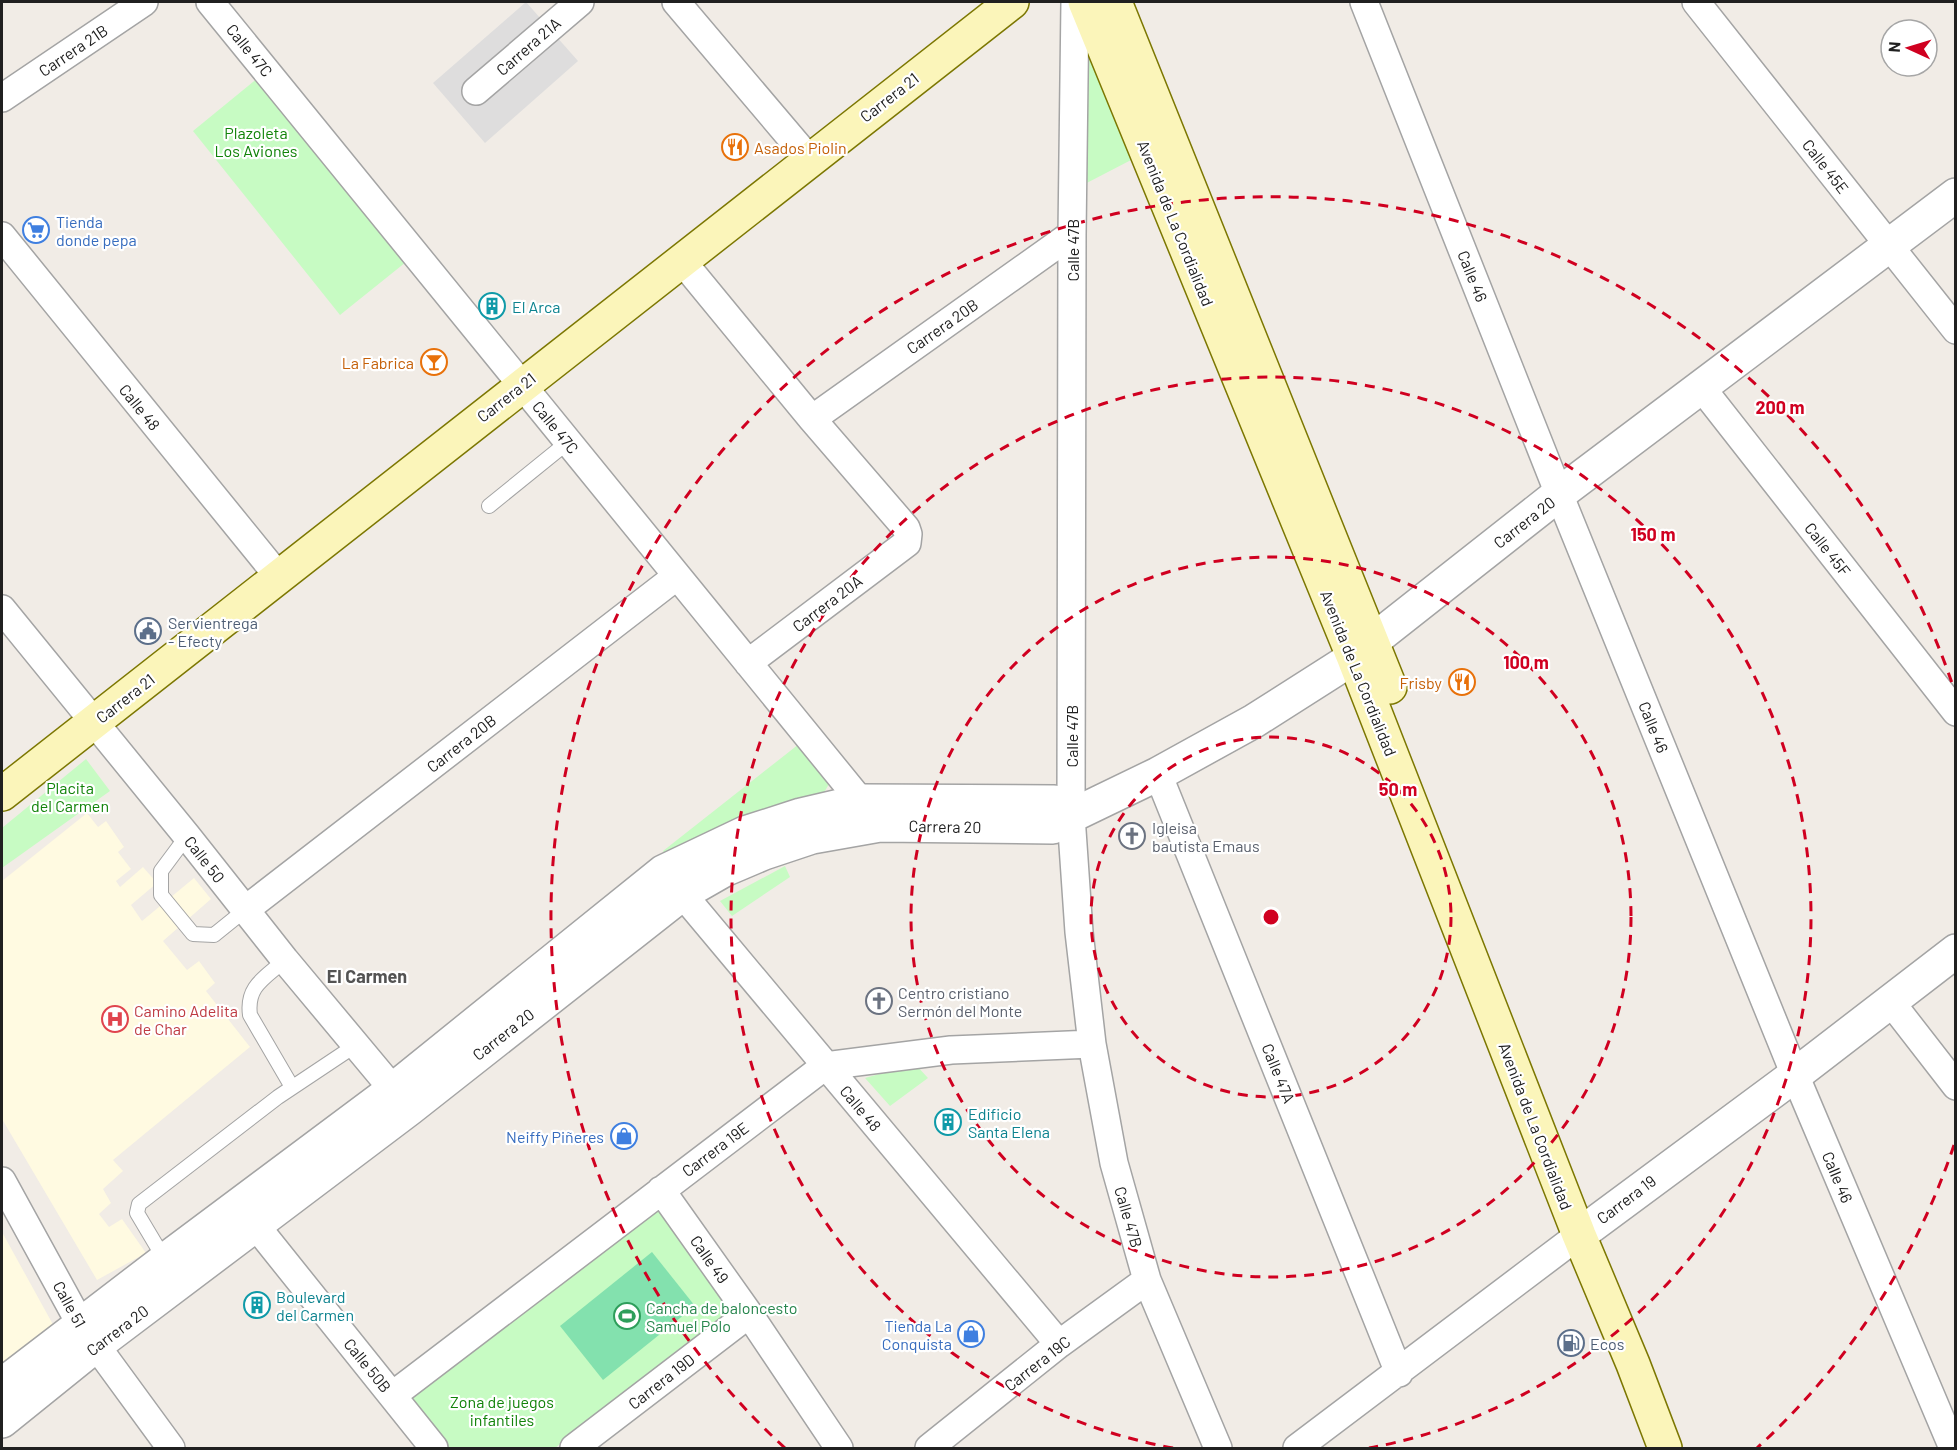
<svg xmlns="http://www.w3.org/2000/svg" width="1957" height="1450" font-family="Barlow,sans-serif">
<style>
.residential{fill:#dedddd}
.education{fill:#fffae1}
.park{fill:#c7fbc3}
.pitch{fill:#83e1ae}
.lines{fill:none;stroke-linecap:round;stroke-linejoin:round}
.service-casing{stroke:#a4a4a4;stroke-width:16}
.minor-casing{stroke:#a4a4a4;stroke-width:30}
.tertiary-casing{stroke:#a4a4a4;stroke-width:36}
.secondary-casing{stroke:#7c7702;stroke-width:36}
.service{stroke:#fff;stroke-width:14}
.minor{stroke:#fff;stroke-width:27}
.tertiary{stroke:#fff;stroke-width:33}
.secondary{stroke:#fbf5ba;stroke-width:33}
.ring{fill:none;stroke:#d00020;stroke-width:3;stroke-dasharray:10 8}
.labels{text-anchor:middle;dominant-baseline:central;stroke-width:4.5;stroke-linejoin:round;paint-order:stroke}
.street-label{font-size:16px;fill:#202020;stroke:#fff}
.park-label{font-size:16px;fill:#118309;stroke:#fff}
.food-label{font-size:16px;fill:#c56008;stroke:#fff;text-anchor:end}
.shop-label{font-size:16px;fill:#366cbe;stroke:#fff;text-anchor:end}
.culture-label{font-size:16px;fill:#0d838f;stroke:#fff;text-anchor:start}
.service-label{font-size:16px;fill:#4e5e75;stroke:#fff;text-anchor:start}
.worship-label{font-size:16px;fill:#5b616d;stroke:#fff;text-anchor:start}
.health-label{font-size:16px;fill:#be3a42;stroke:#fff;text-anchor:start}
.leisure-label{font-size:16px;fill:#27864d;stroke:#fff;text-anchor:start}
.neighbourhood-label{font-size:18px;font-weight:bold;fill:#535353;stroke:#fff}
.centre{fill:#d00020;stroke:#fff;stroke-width:3}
.ring-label{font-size:18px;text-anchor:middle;font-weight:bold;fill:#d00020;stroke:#fff;stroke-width:4.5;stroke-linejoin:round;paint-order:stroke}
</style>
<rect width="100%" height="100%" fill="#f1ece6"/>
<!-- residential -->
<path class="residential" d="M526,2l52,59 -93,82 -52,-60z"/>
<!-- education -->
<path class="education" d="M87,813l11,14 8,-6 18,26 -6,5 13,17 -15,12 4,6 23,-20 14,16 -26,22 11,16 52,-43 17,21 -48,42 24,29 12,-9 16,22 -9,8 44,56 -137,113 10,11 -20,18 8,14 -12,11 10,13 13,-8 24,34 -49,27 -95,-161v-238z
M2,1232l54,98 -54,40z"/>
<!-- park -->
<path class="park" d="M1088,49l45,110 -54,28z
M259,77l147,185 -66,53 -147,-184z
M799,744l30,40 -11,19 -150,58 -5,-10z
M86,759l24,32 -108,77v-40z
M785,866l5,11 -58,39 -12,-15z
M915,1064l13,14 -38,28 -25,-28z
M657,1204l73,109 -175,135h-129l-29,-38z"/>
<!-- pitch -->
<path class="pitch" d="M652,1252l43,54 -92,74 -43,-54z"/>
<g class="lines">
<defs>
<path id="service" d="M489,506l79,-64
M187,836l-26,35v24l32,39 21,1 31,-25
M285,960c-20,18 -39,26 -35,55l42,72
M165,1260l-28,-47 2,-9 139,-107 78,-52"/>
<path id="minor" d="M210,2l662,813
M676,2l133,157
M1075,2l-3,232 -1,582 8,116 13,112 22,119 33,117 71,168
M1364,2l195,492 236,581 158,373
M1696,2l260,328
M476,91l104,-89
M2,98l142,-96
M2,236l277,341
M682,261l130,158 94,109 2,6 -1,9 -159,120
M1701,387l255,325
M812,419l260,-185
M2,609l185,227 98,124 121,145
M1158,774l241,599
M669,878l390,466
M245,910l432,-334
M1890,1001l66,85
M2,1181l79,144 90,123
M661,1190l88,124 90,134
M256,1226l178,222
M393,1395l432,-329 126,-16 141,-6
M574,1448l175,-134
M929,1448l130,-104 88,-64
M1297,1448l282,-213"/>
<path id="tertiary" d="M1579,1235l216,-160 161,-124
M2,1385l163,-125 229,-171 269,-217 82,-39 56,-18 60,-14 193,1 17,14
M2,1421l93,-75 314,-237 273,-215 42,-24 40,-17 48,-16 68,-12 173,2 18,-11 87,-42 96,-53 88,-56 217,-171 397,-299"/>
<path id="secondary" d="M1085,2l268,654 226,579 54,129 32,84
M1115,2l275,685
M2,794l1010,-792"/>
</defs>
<!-- service casing -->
<use href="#service" class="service-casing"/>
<!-- minor casing -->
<use href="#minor" class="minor-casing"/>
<!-- tertiary casing -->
<use href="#tertiary" class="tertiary-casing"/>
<!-- secondary casing -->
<use href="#secondary" class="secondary-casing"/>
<!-- service -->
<use href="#service" class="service"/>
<!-- minor -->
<use href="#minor" class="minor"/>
<!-- tertiary -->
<use href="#tertiary" class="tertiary"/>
<!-- secondary -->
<use href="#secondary" class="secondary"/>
</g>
<!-- distance rings -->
<g class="ring">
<circle cx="1271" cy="917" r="180"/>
<circle cx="1271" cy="917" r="360"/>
<path d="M1173 1448A540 540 0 1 1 1369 1448"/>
<path d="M1954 1145A720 720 0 0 1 1757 1448M785 1448A720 720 0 1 1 1954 689"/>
</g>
<!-- icons -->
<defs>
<symbol id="restaurant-ring" viewBox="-11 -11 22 22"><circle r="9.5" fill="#fff" stroke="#e8710a" stroke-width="1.5"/><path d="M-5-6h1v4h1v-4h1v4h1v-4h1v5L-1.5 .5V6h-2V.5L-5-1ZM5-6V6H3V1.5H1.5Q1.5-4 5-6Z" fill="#e8710a"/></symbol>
<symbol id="supermarket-ring" viewBox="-11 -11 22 22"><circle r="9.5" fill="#fff" stroke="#3f7fe0" stroke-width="1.5"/><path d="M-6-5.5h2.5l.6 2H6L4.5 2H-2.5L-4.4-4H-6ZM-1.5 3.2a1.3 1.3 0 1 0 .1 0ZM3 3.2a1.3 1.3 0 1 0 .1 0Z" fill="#3f7fe0"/></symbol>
<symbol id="building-ring" viewBox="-11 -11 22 22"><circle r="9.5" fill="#fff" stroke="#0f9aa8" stroke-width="1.5"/><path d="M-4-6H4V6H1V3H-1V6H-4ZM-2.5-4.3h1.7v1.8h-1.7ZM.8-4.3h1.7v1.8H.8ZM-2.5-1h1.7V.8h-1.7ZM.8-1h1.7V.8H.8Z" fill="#0f9aa8"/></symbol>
<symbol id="bar-ring" viewBox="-11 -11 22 22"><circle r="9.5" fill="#fff" stroke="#e8710a" stroke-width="1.5"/><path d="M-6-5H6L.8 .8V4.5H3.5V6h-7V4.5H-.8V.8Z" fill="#e8710a"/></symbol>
<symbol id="civic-ring" viewBox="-11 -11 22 22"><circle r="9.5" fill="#fff" stroke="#5c6f8a" stroke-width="1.5"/><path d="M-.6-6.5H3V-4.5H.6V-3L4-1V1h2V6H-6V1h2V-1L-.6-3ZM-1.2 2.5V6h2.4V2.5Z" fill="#5c6f8a"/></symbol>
<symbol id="church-ring" viewBox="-11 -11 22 22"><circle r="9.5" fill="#fff" stroke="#6b7280" stroke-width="1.5"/><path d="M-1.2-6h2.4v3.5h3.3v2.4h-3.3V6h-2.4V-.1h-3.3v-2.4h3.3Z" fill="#6b7280"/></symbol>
<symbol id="hospital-ring" viewBox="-11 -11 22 22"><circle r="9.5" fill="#fff" stroke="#e0444e" stroke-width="1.5"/><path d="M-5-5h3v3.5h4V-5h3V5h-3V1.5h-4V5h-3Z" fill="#e0444e"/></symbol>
<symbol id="shop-ring" viewBox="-11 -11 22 22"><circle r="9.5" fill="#fff" stroke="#3f7fe0" stroke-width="1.5"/><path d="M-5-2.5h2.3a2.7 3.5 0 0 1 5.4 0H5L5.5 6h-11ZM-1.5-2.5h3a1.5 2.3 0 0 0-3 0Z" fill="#3f7fe0"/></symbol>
<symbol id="stadium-ring" viewBox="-11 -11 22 22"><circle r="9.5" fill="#fff" stroke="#2e9e5b" stroke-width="1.5"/><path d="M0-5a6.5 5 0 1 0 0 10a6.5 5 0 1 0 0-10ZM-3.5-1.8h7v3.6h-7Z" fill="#2e9e5b"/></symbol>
<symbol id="fuel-ring" viewBox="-11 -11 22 22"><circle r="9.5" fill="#fff" stroke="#5c6f8a" stroke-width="1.5"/><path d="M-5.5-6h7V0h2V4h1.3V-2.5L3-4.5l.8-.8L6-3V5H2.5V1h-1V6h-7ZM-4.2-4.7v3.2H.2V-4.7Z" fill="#5c6f8a"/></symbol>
</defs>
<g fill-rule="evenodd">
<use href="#restaurant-ring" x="720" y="132" width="30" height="30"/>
<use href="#supermarket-ring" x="21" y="215" width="30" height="30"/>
<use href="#building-ring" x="477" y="291" width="30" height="30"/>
<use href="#bar-ring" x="419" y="347" width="30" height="30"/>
<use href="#civic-ring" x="133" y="616" width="30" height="30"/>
<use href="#restaurant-ring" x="1447" y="667" width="30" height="30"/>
<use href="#church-ring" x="1117" y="821" width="30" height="30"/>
<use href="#church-ring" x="864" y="986" width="30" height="30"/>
<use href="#hospital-ring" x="100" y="1004" width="30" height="30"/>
<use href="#building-ring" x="933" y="1107" width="30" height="30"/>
<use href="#shop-ring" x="609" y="1121" width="30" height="30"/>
<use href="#building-ring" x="242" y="1290" width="30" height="30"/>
<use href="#stadium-ring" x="612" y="1301" width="30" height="30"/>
<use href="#shop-ring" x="956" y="1319" width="30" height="30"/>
<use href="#fuel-ring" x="1556" y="1328" width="30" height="30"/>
</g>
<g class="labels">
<!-- street labels -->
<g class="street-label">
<text transform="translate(528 46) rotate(-41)">Carrera 21A</text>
<text transform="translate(73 50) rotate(-34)">Carrera 21B</text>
<text transform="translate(250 50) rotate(51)">Calle 47C</text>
<text transform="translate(889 97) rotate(-38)">Carrera 21</text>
<text transform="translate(1826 166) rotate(52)">Calle 45E</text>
<text transform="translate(1176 223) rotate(68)">Avenida de La Cordialidad</text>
<text transform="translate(1072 250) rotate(-90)">Calle 47B</text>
<text transform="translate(1473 276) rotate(68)">Calle 46</text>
<text transform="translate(942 326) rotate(-35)">Carrera 20B</text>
<text transform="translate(506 397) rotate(-38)">Carrera 21</text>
<text transform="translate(140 407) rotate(51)">Calle 48</text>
<text transform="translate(556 427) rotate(51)">Calle 47C</text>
<text transform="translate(1524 522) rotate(-38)">Carrera 20</text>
<text transform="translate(1828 549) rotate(52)">Calle 45F</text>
<text transform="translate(827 603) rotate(-37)">Carrera 20A</text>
<text transform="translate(1359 673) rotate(68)">Avenida de La Cordialidad</text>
<text transform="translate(125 698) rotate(-38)">Carrera 21</text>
<text transform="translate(1654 727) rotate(68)">Calle 46</text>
<text transform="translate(1071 736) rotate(-90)">Calle 47B</text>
<text transform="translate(461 743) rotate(-38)">Carrera 20B</text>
<text transform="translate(945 826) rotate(1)">Carrera 20</text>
<text transform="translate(205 859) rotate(52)">Calle 50</text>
<text transform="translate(503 1034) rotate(-38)">Carrera 20</text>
<text transform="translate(1279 1073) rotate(68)">Calle 47A</text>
<text transform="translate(861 1108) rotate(50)">Calle 48</text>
<text transform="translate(1536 1126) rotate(69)">Avenida de La Cordialidad</text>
<text transform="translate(715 1149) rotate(-37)">Carrera 19E</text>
<text transform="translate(1838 1177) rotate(67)">Calle 46</text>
<text transform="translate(1626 1199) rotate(-37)">Carrera 19</text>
<text transform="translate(1129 1217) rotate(74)">Calle 47B</text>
<text transform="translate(710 1259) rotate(55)">Calle 49</text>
<text transform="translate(70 1304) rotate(61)">Calle 51</text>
<text transform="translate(117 1330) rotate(-37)">Carrera 20</text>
<text transform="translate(1037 1363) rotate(-38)">Carrera 19C</text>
<text transform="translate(368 1365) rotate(51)">Calle 50B</text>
<text transform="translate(661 1381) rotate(-38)">Carrera 19D</text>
</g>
<!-- park labels -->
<g class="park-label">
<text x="256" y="132">Plazoleta<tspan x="256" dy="18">Los Aviones</tspan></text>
<text x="70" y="787">Placita<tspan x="70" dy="18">del Carmen</tspan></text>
<text x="502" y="1401">Zona de juegos<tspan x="502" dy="18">infantiles</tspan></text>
</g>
<!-- food labels -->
<g class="food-label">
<text x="754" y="147" text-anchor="start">Asados Piolin</text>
<text x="414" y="362">La Fabrica</text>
<text x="1442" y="682">Frisby</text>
</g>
<!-- shop labels -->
<g class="shop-label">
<text x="56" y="221" text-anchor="start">Tienda<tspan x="56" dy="18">donde pepa</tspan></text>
<text x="604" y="1136">Neiffy Piñeres</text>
<text x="952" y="1325">Tienda La<tspan x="952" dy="18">Conquista</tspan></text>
</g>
<!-- culture labels -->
<g class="culture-label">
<text x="512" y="306">El Arca</text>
<text x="968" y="1113">Edificio<tspan x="968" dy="18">Santa Elena</tspan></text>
<text x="276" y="1296">Boulevard<tspan x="276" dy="18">del Carmen</tspan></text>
</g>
<!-- service labels -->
<g class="service-label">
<text x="168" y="622">Servientrega<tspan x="168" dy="18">- Efecty</tspan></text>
<text x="1590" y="1343">Ecos</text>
</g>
<!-- worship labels -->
<g class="worship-label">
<text x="1152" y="827">Igleisa<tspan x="1152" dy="18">bautista Emaus</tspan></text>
<text x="898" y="992">Centro cristiano<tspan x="898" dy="18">Sermón del Monte</tspan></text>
</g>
<!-- health labels -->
<g class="health-label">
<text x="134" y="1010">Camino Adelita<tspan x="134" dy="18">de Char</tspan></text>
</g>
<!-- leisure labels -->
<g class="leisure-label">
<text x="646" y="1307">Cancha de baloncesto<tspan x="646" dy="18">Samuel Polo</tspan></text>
</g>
<!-- neighbourhood labels -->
<g class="neighbourhood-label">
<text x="367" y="976">El Carmen</text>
</g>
</g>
<circle cx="1271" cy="917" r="9" class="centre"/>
<g class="ring-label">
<text x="1780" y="414">200 m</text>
<text x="1653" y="541">150 m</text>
<text x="1526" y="669">100 m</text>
<text x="1398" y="796">50 m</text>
</g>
<!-- border -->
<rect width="1957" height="1450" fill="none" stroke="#202020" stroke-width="6"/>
<!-- north arrow -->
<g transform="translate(1909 48) rotate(274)"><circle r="28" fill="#ffffff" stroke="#a6a6a6" stroke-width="1.5"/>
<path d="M0-4.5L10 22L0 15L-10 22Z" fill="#d00020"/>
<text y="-9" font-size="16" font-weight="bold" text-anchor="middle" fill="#202020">N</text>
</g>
</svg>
